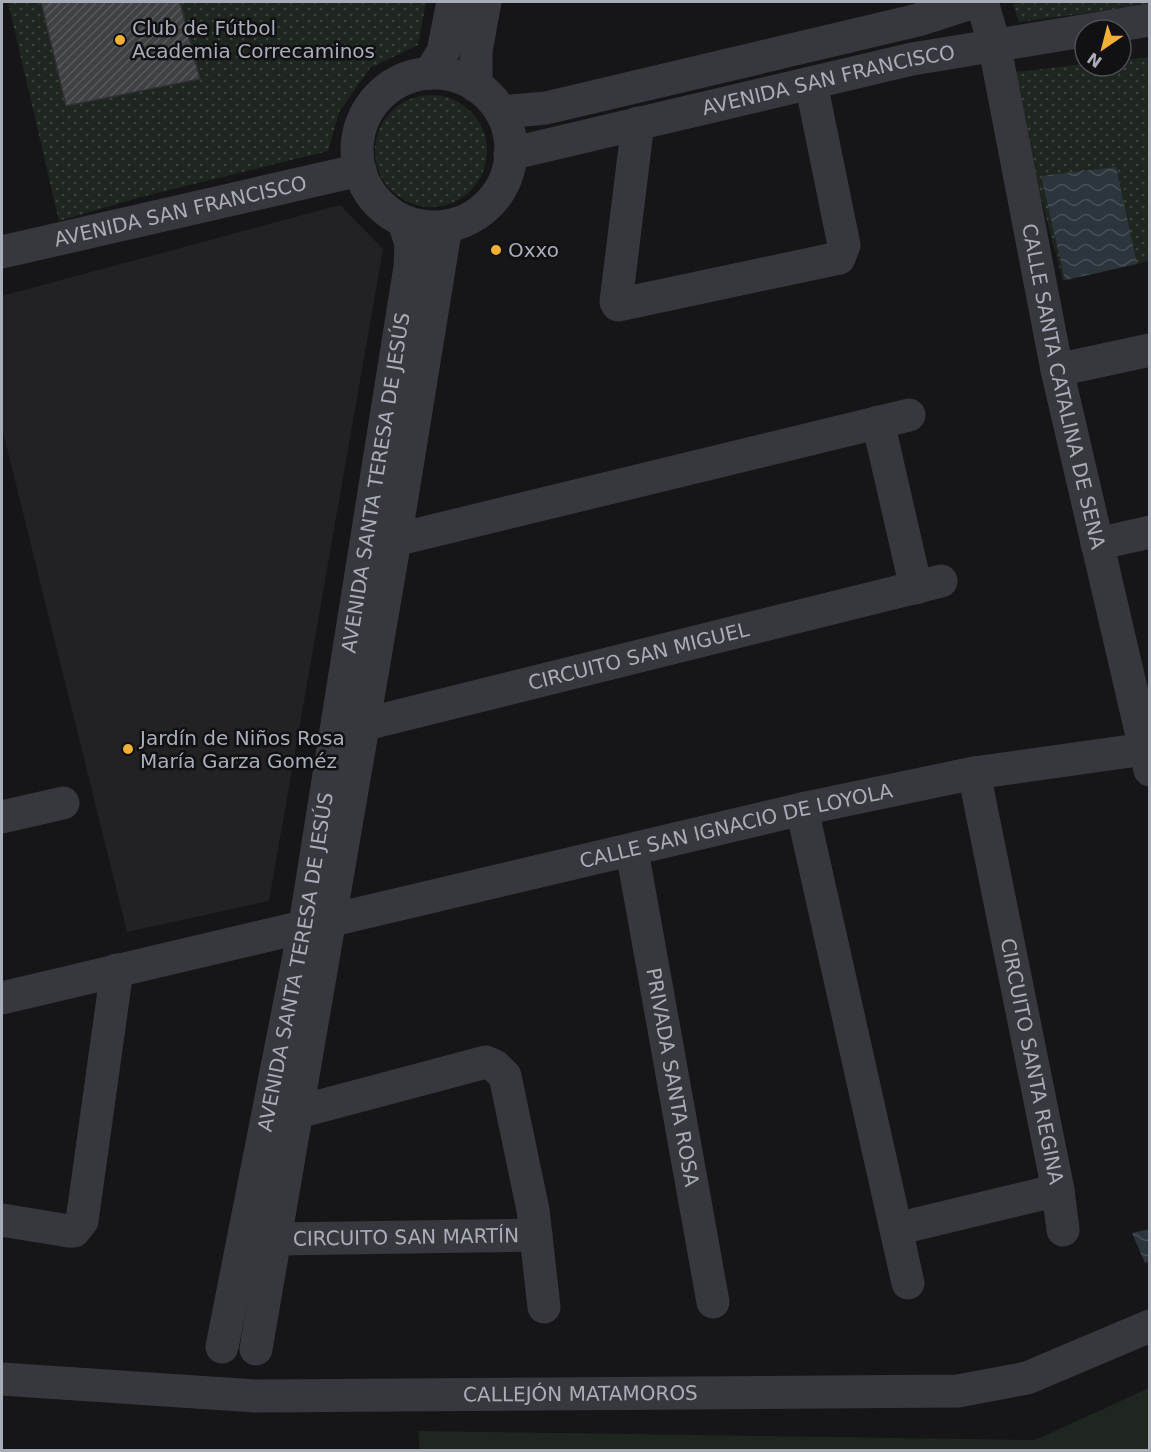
<svg xmlns="http://www.w3.org/2000/svg" width="1151" height="1452" font-family="'DejaVu Sans',sans-serif">
<style>
.built{fill:#222225}
.grass{fill:#1e261f}
.park{fill:url(#park-dots)}
.water{fill:url(#water-waves)}
.building{fill:url(#building-hatch);stroke:#303034;stroke-width:1.5}
.lines{fill:none;stroke-linecap:round;stroke-linejoin:round}
.minor{stroke:#37383d;stroke-width:33}
.poi-dot{fill:#f2b134;stroke:#111113;stroke-width:2}
.labels{text-anchor:middle;dominant-baseline:central;stroke-width:5;stroke-linejoin:round;paint-order:stroke}
.poi-label{font-size:20px;fill:#a8adb8;stroke:#111113;text-anchor:start}
.street-label{font-size:20px;fill:#a8adb8;stroke:#111113}
</style>
<defs>
<pattern id="park-dots" width="8" height="8" patternUnits="userSpaceOnUse" patternTransform="scale(1.5)"><rect width="8" height="8" fill="#1e261f"/><path d="M2 2h.1M6 6h.1" fill="none" stroke="#3c433d" stroke-width="1.8" stroke-linecap="round"/></pattern>
<pattern id="water-waves" width="16" height="10" patternUnits="userSpaceOnUse" patternTransform="scale(1.5)"><rect width="16" height="10" fill="#2c353c"/><path d="M0 5q4-4 8 0t8 0" fill="none" stroke="#485056"/></pattern>
<pattern id="building-hatch" width="6" height="6" patternUnits="userSpaceOnUse" patternTransform="scale(1.5)"><rect width="6" height="6" fill="#404145"/><path d="M-1 1l2-2M0 6l6-6M5 7l2-2" fill="none" stroke="#595a5e"/></pattern>
</defs>
<rect width="100%" height="100%" fill="#161618"/>
<!-- built -->
<path class="built" d="M340,205l43,44 -114,652 -142,31 -125,-504v-132z"/>
<!-- grass -->
<path class="grass" d="M1149,1388v62h-729l-2,-19 617,9z"/>
<!-- park -->
<path class="park" d="M8,2h418l-8,43 -48,23 -31,44 -11,39 -191,47 -78,23z
M1021,2h129l-1,3 -130,17 -6,-18z
M1149,57v204l-86,20 -55,-208 77,-9 36,2v-6z
M375 151a56 56 0 1 1 112 0a56 56 0 1 1-112 0Z"/>
<!-- water -->
<path class="water" d="M1116,167l21,97 -72,16 -24,-104z
M1149,1229v32l-4,2 -13,-30z"/>
<!-- building -->
<path class="building" d="M41,2h139l20,77 -134,27z"/>
<g class="lines">
<!-- minor -->
<g class="minor">
<path id="s1" d="M982,2l12,41 63,327 93,400"/>
<path d="M430,73l13,-21 10,-50"/>
<circle cx="434" cy="150" r="77"/>
<path d="M476,86v-35l9,-49"/>
<path d="M501,112l45,-4 372,-88 56,-18"/>
<path d="M638,123l-22,179 2,3 221,-47 5,-13 -33,-162"/>
<path id="s2" d="M510,154l402,-95 238,-39"/>
<path id="s3" d="M2,252l358,-82"/>
<path d="M1057,370l93,-20"/>
<path d="M878,422l38,166"/>
<path d="M395,540l514,-125"/>
<path d="M1097,544l53,-12"/>
<path id="s4" d="M362,725l579,-144"/>
<path id="s5" d="M974,773l84,417 5,40"/>
<path d="M802,809l106,474"/>
<path d="M2,817l61,-14"/>
<path id="s6" d="M632,851l81,451"/>
<path id="s7" d="M2,998l800,-189 172,-36 171,-24"/>
<path d="M298,1112l188,-50 9,4 10,10 28,134 11,97"/>
<path d="M2,1220l67,11h5l8,-10 35,-251"/>
<path d="M896,1229l162,-39"/>
<path id="s8" d="M277,1239l259,-4"/>
<path id="s9" d="M222,1347l83,-422 105,-658 1,-23 -7,-22"/>
<path d="M256,1349l139,-809 51,-314"/>
<path id="s10" d="M2,1379l253,17 703,-5 69,-13 123,-52"/>
</g>
</g>
<!-- markers -->
<g class="poi-dot">
<circle cx="120" cy="40" r="6"/>
<circle cx="496" cy="250" r="6"/>
<circle cx="128" cy="749" r="6"/>
</g>
<g class="labels">
<!-- poi labels -->
<g class="poi-label">
<text x="132" y="28">Club de Fútbol<tspan x="132" dy="23">Academia Correcaminos</tspan></text>
<text x="508" y="250">Oxxo</text>
<text x="140" y="738">Jardín de Niños Rosa<tspan x="140" dy="23">María Garza Goméz</tspan></text>
</g>
<!-- street labels -->
<g class="street-label">
<text stroke="none"><textPath href="#s2" startOffset="327">AVENIDA SAN FRANCISCO</textPath></text>
<text stroke="none"><textPath href="#s3" startOffset="183">AVENIDA SAN FRANCISCO</textPath></text>
<text stroke="none"><textPath href="#s1" startOffset="393">CALLE SANTA CATALINA DE SENA</textPath></text>
<text stroke="none"><textPath href="#s9" startOffset="878">AVENIDA SANTA TERESA DE JESÚS</textPath></text>
<text stroke="none"><textPath href="#s4" startOffset="285">CIRCUITO SAN MIGUEL</textPath></text>
<text stroke="none"><textPath href="#s7" startOffset="754">CALLE SAN IGNACIO DE LOYOLA</textPath></text>
<text stroke="none"><textPath href="#s9" startOffset="392">AVENIDA SANTA TERESA DE JESÚS</textPath></text>
<text stroke="none"><textPath href="#s5" startOffset="294">CIRCUITO SANTA REGINA</textPath></text>
<text stroke="none"><textPath href="#s6" startOffset="230">PRIVADA SANTA ROSA</textPath></text>
<text stroke="none"><textPath href="#s8" startOffset="129">CIRCUITO SAN MARTÍN</textPath></text>
<text stroke="none"><textPath href="#s10" startOffset="579">CALLEJÓN MATAMOROS</textPath></text>
</g>
</g>
<!-- border -->
<rect width="1151" height="1452" fill="none" stroke="#a8adb8" stroke-width="6"/>
<!-- north arrow -->
<g transform="translate(1103 48) rotate(215)"><circle r="28" fill="#111113" stroke="#4d4f55" stroke-width="1.5"/>
<path d="M0-4.5L10 22L0 15L-10 22Z" fill="#f2b134"/>
<text y="-9" font-size="16" font-weight="bold" text-anchor="middle" fill="#a8adb8">N</text>
</g>
</svg>
